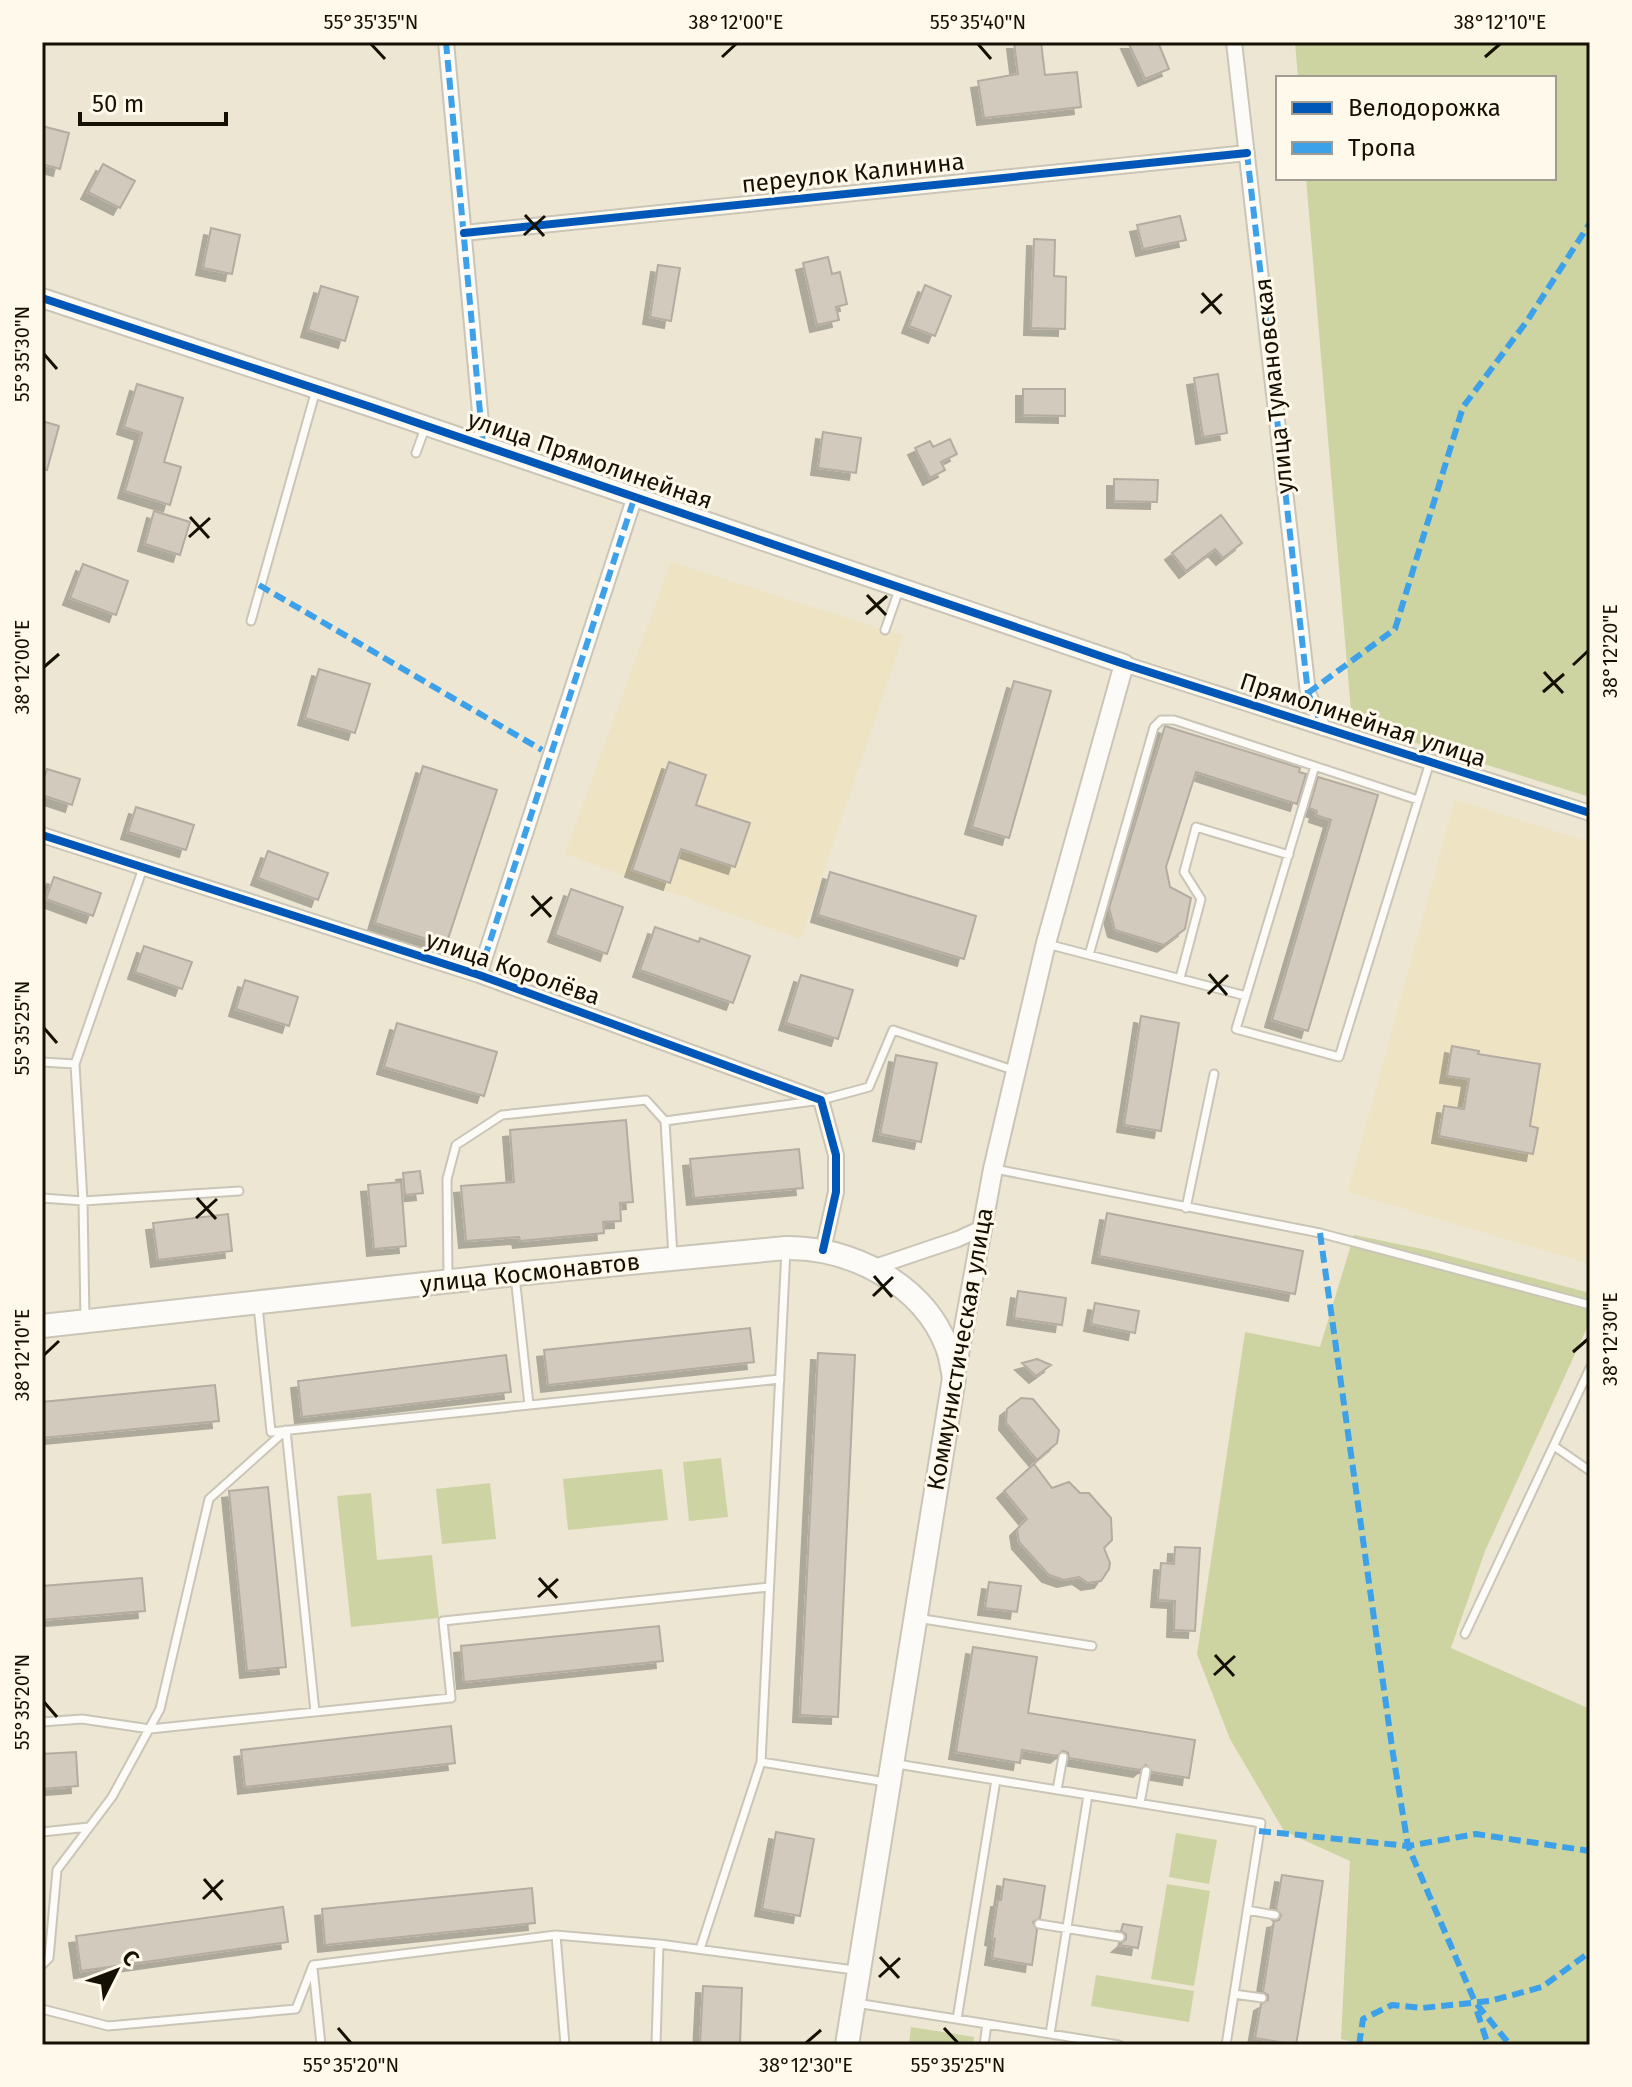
<svg xmlns="http://www.w3.org/2000/svg" width="1632" height="2087" font-family="'Fira Sans',sans-serif">
<style>
.built{fill:#eee3c3}
.green{fill:#ced3a3}
.forest{fill:#ced3a2}
.building{fill:#d3cabe;stroke:#b4aca0;stroke-width:2;filter:url(#shadow)}
.lines{fill:none;stroke-linecap:round;stroke-linejoin:round}
.service-casing{stroke:#cac5b7;stroke-width:11}
.minor-casing{stroke:#cac5b7;stroke-width:18}
.tertiary-casing{stroke:#cac5b7;stroke-width:22}
.secondary-casing{stroke:#cac5b7;stroke-width:26}
.service{stroke:#fcfbf8;stroke-width:7}
.minor{stroke:#fcfbf8;stroke-width:14}
.tertiary{stroke:#fcfbf8;stroke-width:18}
.secondary{stroke:#fcfbf8;stroke-width:22}
.quiet{stroke:#3da1e9;stroke-width:6;stroke-dasharray:12 6;stroke-linecap:butt}
.cycleway-casing{stroke:#fef9eb;stroke-width:13}
.cycleway{stroke:#0057b8;stroke-width:8}
.ticks{fill:none;stroke:#141004;stroke-width:3}
.labels{text-anchor:middle;dominant-baseline:central;stroke-width:6;stroke-linejoin:round;paint-order:stroke}
.street-label{font-size:24px;fill:#141004;stroke:#fef9eb}
.neatline{fill:none;stroke:#141004;stroke-width:3}
.ticks-label{font-size:20px;text-anchor:middle;fill:#141004}
</style>
<defs>
<filter id="shadow"><feDropShadow dx="-7" dy="7" stdDeviation="0" flood-color="#0004"/></filter>
</defs>
<rect width="100%" height="100%" fill="#ece6d2"/>
<!-- built -->
<path class="built" d="M671,562l232,74 -102,303 -236,-85z
M1455,800l135,42v422l-242,-72z"/>
<!-- green -->
<path class="green" d="M721,1458l7,59 -39,4 -6,-59z
M662,1469l6,51 -100,10 -5,-51z
M490,1483l6,56 -54,5 -6,-55z
M371,1493l6,67 55,-5 7,63 -88,9 -14,-131z
M1176,1833l41,7 -8,44 -40,-7z
M1167,1884l43,7 -16,95 -43,-7z
M1096,1975l98,16 -5,31 -98,-16z
M911,2027l63,10 -1,8h-64z"/>
<!-- forest -->
<path class="forest" d="M1295,42h295v755l-238,-74 -46,-545h248v-100h-256z
M1354,1235l73,15 163,43v28l-105,230 -34,97 139,61v336h-223l-26,-6 9,-178 -66,-30 -54,-92 -33,-85 48,-322 75,15z"/>
<!-- building -->
<path class="building" d="M1014,42h27l4,33 32,-3 4,35 -97,11 -6,-37 40,-7z
M1128,42h30l11,27 -24,10z
M42,126l27,7 -9,36 -18,-5z
M103,164l32,17 -15,27 -32,-16z
M1180,216l6,24 -43,9 -6,-24z
M211,228l29,7 -8,39 -29,-6z
M1034,239l21,1 -1,36 12,1 -1,52 -34,-1z
M828,257l4,17 8,-2 7,32 -11,3 3,13 -22,5 -14,-62z
M658,265l22,3 -9,53 -21,-4z
M925,285l26,11 -16,40 -26,-10z
M321,286l37,11 -13,44 -37,-11z
M1218,374l9,59 -24,4 -9,-59z
M137,384l46,14 -19,64 17,5 -11,38 -45,-14 17,-58 -18,-6z
M1023,389h42v27l-42,-1z
M42,421l17,5 -12,44 -5,-1z
M823,432l38,6 -5,35 -38,-5z
M950,439l7,15 -16,8 4,8 -15,8 -15,-30 15,-7 3,6z
M1114,479l44,1 -1,22 -43,-1z
M154,511l36,11 -10,33 -35,-11z
M1221,515l21,28 -19,15 -8,-9 -29,22 -14,-18z
M83,564l45,17 -12,34 -46,-17z
M319,669l51,15 -15,49 -50,-15z
M1014,681l37,10 -42,147 -37,-11z
M1165,726l135,42 -1,4 7,2 -9,30 -101,-32 -30,95 4,20 21,11 -6,31 -21,16 -49,-15 -6,-22z
M669,762l37,13 -10,30 54,18 -15,44 -54,-18 -11,34 -38,-13z
M423,766l74,24 -51,155 -71,-22z
M47,769l33,10 -8,26 -30,-10v-11z
M1318,777l60,18 -70,236 -36,-11 59,-200 -15,-5 1,-4 -8,-3z
M136,807l58,18 -8,25 -58,-18z
M268,851l60,22 -10,27 -60,-22z
M830,872l146,44 -12,43 -146,-44z
M54,877l47,16 -8,23 -47,-17z
M571,889l52,18 -16,47 -52,-19z
M655,927l44,15 1,-4 50,18 -17,47 -93,-33z
M144,946l48,16 -10,27 -47,-17z
M801,975l52,15 -15,49 -52,-16z
M245,980l53,17 -9,29 -53,-17z
M1141,1016l38,7 -18,108 -37,-6z
M397,1023l100,29 -13,44 -100,-29z
M1452,1046l27,5 -1,3 62,10 -10,62 8,2 -5,26 -94,-18 5,-30 20,3 5,-30 -22,-3z
M896,1055l41,8 -16,79 -41,-8z
M626,1120l7,82 -13,1 1,18 -18,1 1,11 -84,8 -1,-4 -53,4 -5,-55 53,-4 -4,-52z
M799,1149l4,39 -109,10 -4,-39z
M420,1171l3,22 -18,2 -2,-22z
M401,1182l5,64 -32,3 -6,-64z
M1107,1213l196,38 -8,43 -196,-38z
M228,1214l4,37 -74,9 -5,-37z
M1018,1291l48,7 -4,27 -48,-7z
M1095,1303l44,8 -4,22 -44,-9z
M750,1328l4,34 -206,23 -4,-35z
M818,1353l37,2 -17,362 -38,-2z
M506,1355l5,37 -209,25 -4,-36z
M1037,1359l14,6 -15,11 -14,-13z
M215,1385l4,36 -177,17v-36z
M1021,1398l12,1 26,31 -2,13 -20,17 -31,-37 1,-14z
M1034,1464l18,24 17,-6 11,11h9l22,25 1,22 -8,8 6,15 -1,6 -8,12 -13,2 -9,-6 -15,3 -15,-5 -30,-33 -2,-13 10,-10 -23,-28z
M268,1487l18,180 -39,4 -18,-180z
M1175,1547l25,1 -5,83 -21,-1 1,-29 -17,-1 3,-37 13,1z
M142,1578l3,33 -103,9v-34z
M989,1582l32,4 -4,26 -32,-4z
M659,1626l4,35 -199,21 -3,-36z
M973,1647l64,10 -9,56 167,27 -6,38 -37,-6 -6,-7 -6,5 -71,-12 -1,-5 -5,-2 -6,5 -35,-6 -2,13 -64,-11z
M451,1726l4,37 -210,24 -4,-37z
M76,1752l2,34 -36,3v-35z
M776,1832l38,7 -14,77 -38,-7z
M1282,1875l41,6 -27,164 -41,-7 6,-34 7,-4v-5l-5,-3 11,-71 5,-1 2,-5 -5,-6z
M1004,1879l41,7 -5,32 -7,4 4,8 -5,35 -40,-7 3,-19 -3,-1 6,-38h3z
M532,1888l3,35 -210,22 -3,-36z
M283,1907l5,35 -207,29 -5,-35z
M1123,1924l19,3 -4,21 -19,-3 7,-6v-5l-5,-3z
M703,1986l39,2 -2,57h-40z"/>
<g class="lines">
<defs>
<path id="service" d="M416,453l9,-25
M251,621l65,-231
M885,630l15,-43
M1315,766l-79,263 103,28 91,-295
M1047,944l199,52
M1089,955l65,-228 7,-7h13l244,80
M1180,978l21,-79 -17,-27 12,-45 93,28
M42,1062l33,2
M995,1169l325,64 270,72
M42,1198l41,3 156,-10
M1186,1208l28,-134
M673,1257l-8,-136 156,-21 48,-13 24,-57 123,41
M515,1276l14,129
M448,1277l-1,-98 9,-34 46,-30 144,-15 19,21
M258,1306l13,126 509,-53
M85,1319l-2,-118 -8,-137 68,-196
M286,1430l29,282
M1554,1446l36,25
M917,1618l175,28
M1465,1634l125,-266
M42,1722l40,-3 68,10 301,-31 -8,-77 326,-34
M761,1762l125,20
M897,1764l364,59 -35,222
M1057,1790l6,-33
M1140,1803l6,-32
M42,1832l47,-5
M1247,1910l28,5
M1039,1924l81,13
M556,1935l9,110
M700,1949l61,-187 25,-513
M42,1965l7,-7 8,-88 55,-73 48,-88 49,-210 76,-68
M313,1968l8,77
M1234,1994l28,4
M856,2003l263,42
M42,2009l66,17 188,-17 17,-44 243,-30 103,9 195,26
M957,2019l39,-239
M1050,2034l38,-239
M656,2045l3,-101
M984,2045l3,-21"/>
<path id="minor" d="M446,42l37,403
M1234,42l74,651 15,35
M464,233l783,-80
M1124,664l466,149
M42,835l437,140 342,125 15,55v37l-13,58
M479,975l156,-479
M875,1267l83,-28 24,-11"/>
<path id="tertiary" d="M42,298l326,108 756,258 -78,279 -53,226 -37,202"/>
<path id="secondary" d="M42,1326l473,-52 271,-26c65,-1 137,36 161,99 4,10 5,21 7,31l-107,667"/>
</defs>
<!-- service casing -->
<use href="#service" class="service-casing"/>
<!-- minor casing -->
<use href="#minor" class="minor-casing"/>
<!-- tertiary casing -->
<use href="#tertiary" class="tertiary-casing"/>
<!-- secondary casing -->
<use href="#secondary" class="secondary-casing"/>
<!-- service -->
<use href="#service" class="service"/>
<!-- minor -->
<use href="#minor" class="minor"/>
<!-- tertiary -->
<use href="#tertiary" class="tertiary"/>
<!-- secondary -->
<use href="#secondary" class="secondary"/>
<!-- quiet -->
<path class="quiet" d="M446,42l37,403
M1247,153l61,540 15,35
M259,585l283,165
M1308,693l87,-64 68,-222 64,-86 63,-98
M479,975l156,-479
M1320,1233l73,521 15,92 67,156 35,43
M1259,1831l149,15 68,-12 114,17
M1477,2011l11,34
M1359,2045l4,-26 29,-14 30,3 68,-7 52,-14 48,-35"/>
<defs>
<path id="cycleway" d="M464,233l783,-80
M42,298l326,108 756,258 466,149
M42,835l437,140 342,125 15,55v37l-13,58"/>
</defs>
<!-- cycleway casing -->
<use href="#cycleway" class="cycleway-casing"/>
<!-- cycleway -->
<use href="#cycleway" class="cycleway"/>
</g>
<!-- ticks -->
<path class="ticks" d="M371,44l14,15M978,44l13,15M722,57l14,-13M1485,57l15,-13M525,215l19,21M524,235l21,-19M1202,293l19,21M1201,313l21,-19M44,354l13,15M190,517l19,21M189,537l21,-19M867,595l19,20M866,614l21,-18M1573,665l15,-14M44,667l15,-13M1544,672l19,21M1543,692l21,-18M532,896l19,21M531,916l21,-19M1209,974l18,21M1208,994l20,-19M44,1028l13,15M197,1198l19,21M196,1218l21,-19M874,1276l18,21M873,1296l20,-19M1573,1352l15,-13M44,1355l15,-14M539,1578l18,20M538,1597l20,-18M1215,1655l19,21M1214,1675l21,-19M44,1702l13,15M204,1879l18,21M203,1899l20,-19M880,1957l19,21M879,1977l21,-19M338,2028l13,15M944,2028l14,15M806,2043l15,-13"/>
<g class="labels">
<!-- street labels -->
<g class="street-label">
<text transform="translate(853 173) rotate(-6)">переулок Калинина</text>
<text transform="translate(1274 386) rotate(-96)">улица Тумановская</text>
<text transform="translate(590 460) rotate(19)">улица Прямолинейная</text>
<text transform="translate(1363 720) rotate(18)">Прямолинейная улица</text>
<text transform="translate(513 968) rotate(19)">улица Королёва</text>
<text transform="translate(530 1273) rotate(-6)">улица Космонавтов</text>
<text transform="translate(960 1349) rotate(-80)">Коммунистическая улица</text>
</g>
</g>
<!-- border -->
<rect width="1632" height="2087" fill="none" stroke="#fef9eb" stroke-width="88"/>
<!-- legend -->
<rect x="1276" y="76" width="280" height="104" fill="#fef9eb" stroke="#a09c8f" stroke-width="2"/>
<rect x="1292" y="102" width="40" height="12" fill="#0057b8" stroke="#a09c8f" stroke-width="2"/>
<text x="1348" y="116" font-size="24" fill="#141004">Велодорожка</text>
<rect x="1292" y="142" width="40" height="12" fill="#3da1e9" stroke="#a09c8f" stroke-width="2"/>
<text x="1348" y="156" font-size="24" fill="#141004">Тропа</text>
<!-- north arrow -->
<g transform="translate(116 1971) rotate(48)" stroke="#fef9eb" stroke-width="6" paint-order="stroke">
<path d="M0-6L14 30L0 20L-14 30Z" fill="#141004"/>
<text y="-12" font-size="22" font-weight="bold" text-anchor="middle" fill="#141004">С</text>
</g>
<!-- scale -->
<path d="M80 112v12h146v-12" fill="none" stroke="#141004" stroke-width="4"/>
<text x="92" y="112" font-size="24" fill="#141004" stroke="#fef9eb" stroke-width="6" paint-order="stroke">50 m</text>
<rect x="44" y="44" width="1544" height="1999" class="neatline"/>
<g class="ticks-label">
<text x="371" y="29">55°35'35"N</text>
<text x="736" y="29">38°12'00"E</text>
<text x="978" y="29">55°35'40"N</text>
<text x="1500" y="29">38°12'10"E</text>
<text transform="translate(22 354) rotate(-90)" y="7">55°35'30"N</text>
<text transform="translate(1610 651) rotate(-90)" y="7">38°12'20"E</text>
<text transform="translate(22 667) rotate(-90)" y="7">38°12'00"E</text>
<text transform="translate(22 1028) rotate(-90)" y="7">55°35'25"N</text>
<text transform="translate(1610 1339) rotate(-90)" y="7">38°12'30"E</text>
<text transform="translate(22 1355) rotate(-90)" y="7">38°12'10"E</text>
<text transform="translate(22 1702) rotate(-90)" y="7">55°35'20"N</text>
<text x="351" y="2072">55°35'20"N</text>
<text x="806" y="2072">38°12'30"E</text>
<text x="958" y="2072">55°35'25"N</text>
</g>
</svg>
